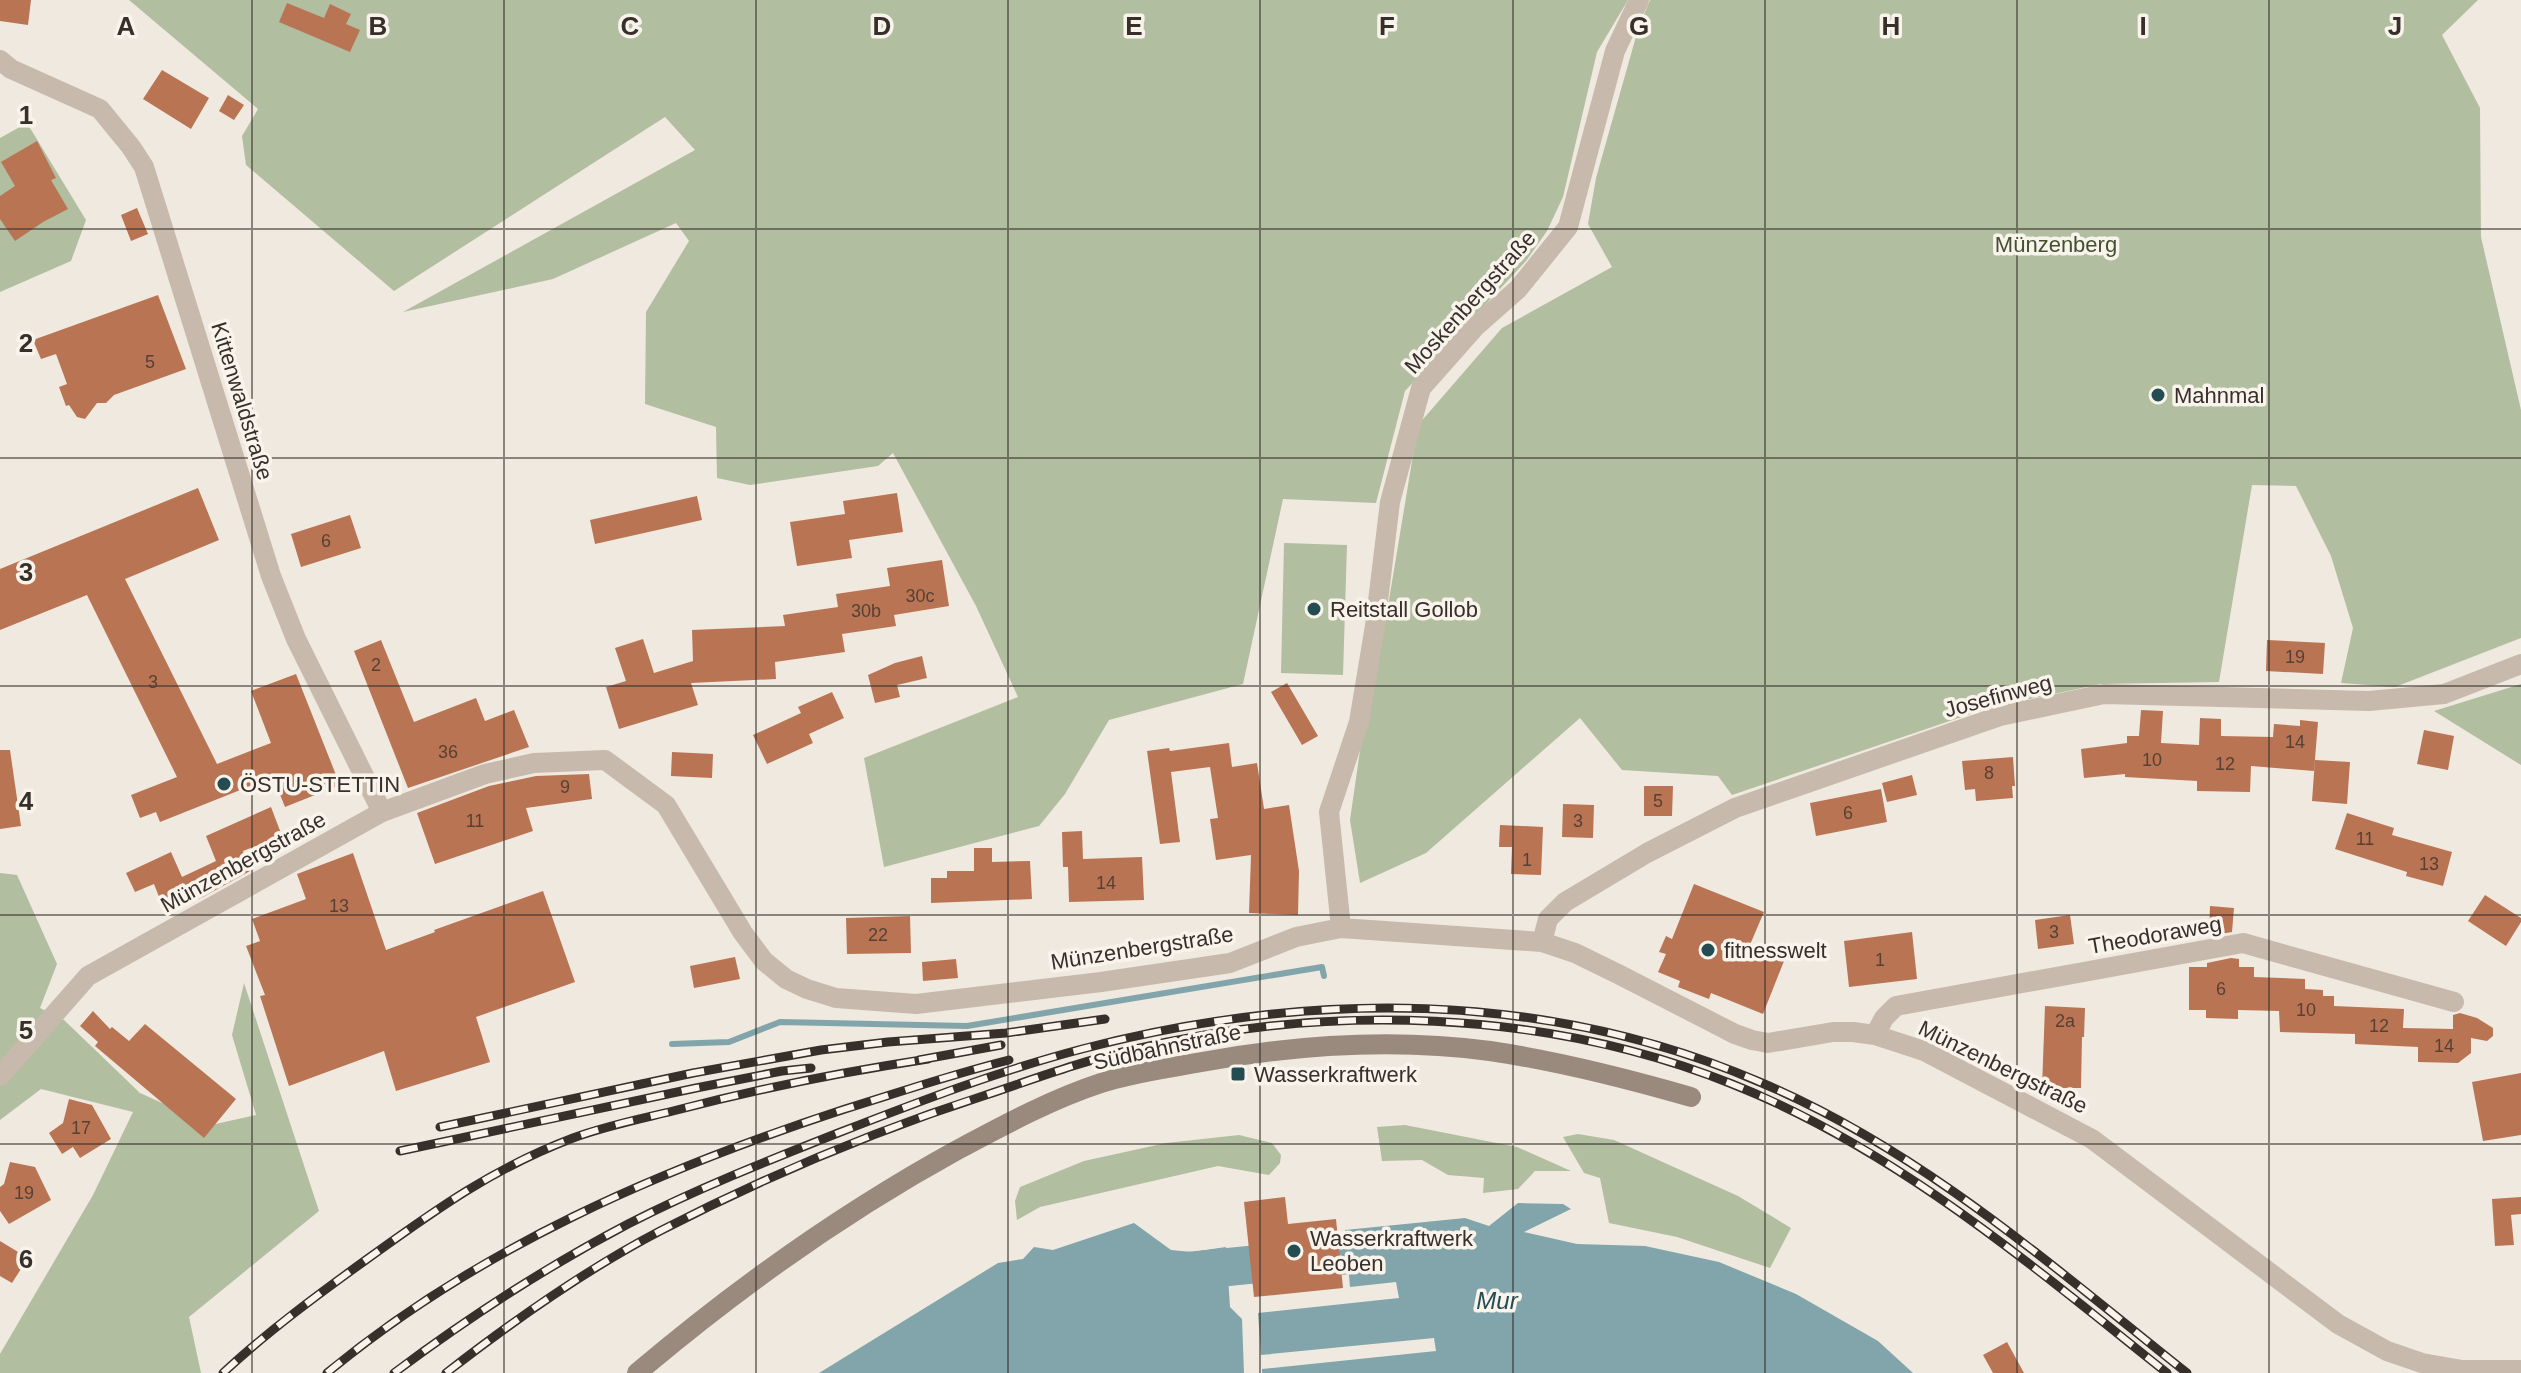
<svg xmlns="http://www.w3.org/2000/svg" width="2521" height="1373" font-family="Arial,sans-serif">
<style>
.green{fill:#b2bea0}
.water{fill:#81a5aa}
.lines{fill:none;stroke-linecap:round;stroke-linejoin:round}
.stream{stroke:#81a5aa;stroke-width:6}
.river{stroke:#81a5aa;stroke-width:38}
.building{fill:#b97454}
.street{stroke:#c7baac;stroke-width:20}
.secondary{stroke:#9a8a7e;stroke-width:20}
.rail-casing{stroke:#362f2a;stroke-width:9}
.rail{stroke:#f8f3eb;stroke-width:6;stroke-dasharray:18;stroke-linecap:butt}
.grid{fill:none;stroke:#362f2a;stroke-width:2;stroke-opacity:0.55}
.poi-dot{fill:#244c53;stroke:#f8f3eb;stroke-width:3}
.labels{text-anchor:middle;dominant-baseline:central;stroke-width:7;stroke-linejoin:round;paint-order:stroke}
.number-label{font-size:18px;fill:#574034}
.park-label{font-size:22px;fill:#435131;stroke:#f8f3eb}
.street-label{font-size:22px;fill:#362f2a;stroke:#f8f3eb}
.poi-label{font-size:22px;fill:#362f2a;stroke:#f8f3eb;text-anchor:start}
.water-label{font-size:24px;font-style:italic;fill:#244c53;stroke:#f8f3eb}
.grid-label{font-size:26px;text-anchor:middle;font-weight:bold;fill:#362f2a;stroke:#f8f3eb;stroke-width:7;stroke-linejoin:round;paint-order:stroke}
</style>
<rect width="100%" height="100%" fill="#f0e9df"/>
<!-- green -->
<path class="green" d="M129,0h1499l-31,52 -34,145 -16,34 -21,30 -121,130 -29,112 -93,-4 -40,185 -134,36 -44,74 -26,32 -155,41 -20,-109 154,-61 -42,-91 -83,-153 -15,13 -128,19 -33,-7 -1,-51 -71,-23 1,-92 43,-71 -13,-18 -123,56 -150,33 292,-162 -30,-33 -271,174 -148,-126 -4,-29 16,-27z
M1650,0h828l-36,35 38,73 1,129 40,173v228l-126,49 -54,-4 12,-55 -22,-72 -35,-70 -44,-1 -33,197 -118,2 -110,23 -259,88 -14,-19 -96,-6 -42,-52 -154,135 -66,30 -10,-63 15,-104 24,-116 29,-175 84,-97 110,-61 -24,-43 8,-46 43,-152z
M27,123l59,97 -15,41 -71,31v-154z
M1284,543l63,2 -4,130 -62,-2z
M2521,684v81l-87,-54z
M0,873l17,2 40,89 -17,44 24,12 76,73 71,32 45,-10 -24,-80 12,-52 75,228 -130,106 12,56h-201v-19l93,-159 40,-83 -92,-23 -41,31z
M1405,1125l112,22 54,24h-36l-17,18 -35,4 1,-15 -36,-3 -26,-15 -40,1 -5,-34z
M1578,1134l36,6 124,56 53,32 -21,40 -93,-31 -68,-14 -9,-45 -16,-5 -21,-36z
M1239,1135l33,8 9,12 -1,8 -11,12 -51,-9 -178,41 -23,13 -2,-19 5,-14 64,-26 82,-18z"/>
<!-- water -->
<path class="water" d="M1518,1203l45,1 8,5 -47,23 53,12 68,2 74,16 77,32 82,47 35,32h-651v-4l174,-18 -2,-13 -173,17 -3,-42 141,-15 -3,-16 -46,5 -5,-57 120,-12 24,8z
M1134,1223l37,27 21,2 34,-5 4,60 12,12 2,54h-425l179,-110 25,-4 11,-12 19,3z"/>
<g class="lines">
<!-- stream -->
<path class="stream" d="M672,1044l57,-2 51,-20 187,4 355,-59 2,9"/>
<!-- river -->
<path class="river" d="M1178,1272l222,-22"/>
</g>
<!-- building -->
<path class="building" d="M0,0h31l-3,25 -28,-4z
M287,3l37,15 6,-14 21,10 -5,10 14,6 -10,22 -71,-30z
M162,70l47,28 -18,31 -48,-30z
M228,95l16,10 -10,15 -15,-9z
M37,141l19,37 -5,2 17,29 -25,13 -28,19 -15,-22v-23l15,-10 -14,-24z
M137,208l11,26 -17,7 -10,-26z
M158,295l28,74 -72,26 -8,8h-9l-12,16 -8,-2 -8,-12 -3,1 -7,-19 8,-3 -11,-30 -15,5 -8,-19z
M198,488l21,52 -94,39 92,185 54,-21 -20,-52 45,-17 44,111 -55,22 -12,-30 -113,45 -4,-10 -16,6 -9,-23 46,-18 -90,-182 -87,35v-61z
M897,493l6,39 -54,8 3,18 -55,8 -7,-44 55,-8 -2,-13z
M697,496l5,24 -107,24 -5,-24z
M350,515l11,33 -60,19 -10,-33z
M942,560l7,46 -55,9 2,11 -54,8 3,18 -70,10 1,17 -85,4 7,22 -79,24 -13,-42 20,-6 -11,-33 28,-9 11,34 39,-12 -1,-31 93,-4 -2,-11 55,-8 -2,-13 54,-8 -3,-18z
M381,640l33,82 62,-24 9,23 29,-11 15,37 -121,41 -54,-137z
M2267,640l58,3 -2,31 -57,-3z
M922,656l5,22 -30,7 3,12 -25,6 -7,-28 27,-12z
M1287,683l31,53 -16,9 -31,-53z
M832,692l12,26 -35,16 4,9 -46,21 -14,-29 48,-22 -3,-6z
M2141,710l22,1 -2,32 38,2 1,-27 21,1v17l52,1 1,-13 26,2v-6l18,2 -4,49 -63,-5 -1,26 -53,-1v-10l-72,-4v-3l-41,4 -3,-29 46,-6v-7h12z
M2424,730l30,6 -6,34 -31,-6z
M1229,743l3,24 25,-4 7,46 25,-4 10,66 -1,44 -49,-2 2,-58 -35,5 -6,-41 8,-1 -8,-51 -39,5 9,70 -20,2 -13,-93 22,-3 1,3z
M0,750h10l11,76 -21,3z
M672,752l41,2 -1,24 -41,-2z
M2013,757l2,29h-3l1,12 -37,3 -1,-12 -10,1 -3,-29z
M2315,760l35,2 -3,42 -35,-3z
M589,774l3,25 -66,9 7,23 -98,33 -18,-51 72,-27 47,-10z
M1912,775l5,20 -30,7 -5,-19z
M1644,786h29l-1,30h-28z
M1881,789l6,33 -71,14 -6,-33z
M1563,804l31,1 -1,33 -31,-1z
M271,807l11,29 -39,15 7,20 -47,26 -38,15 -11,-28 -19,8 -9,-19 45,-21 11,25 34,-16 -10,-25z
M2347,813l47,15 -2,7 60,17 -9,34 -37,-10 1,-4 -72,-23z
M1500,825l43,2 -2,48 -30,-1 1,-27h-13z
M1082,831l1,28 59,-2 2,43 -75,2 -1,-35h-5l-1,-35z
M974,848h18v14l38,-1 2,38 -101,4v-25h16v-7h27z
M353,853l33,97 49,-18 -1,-2 109,-39 32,91 -99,35 14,45 -94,29 -12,-40 -95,35 -29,-90 5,-1 -19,-49 14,-5 -8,-22 54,-20 -9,-25z
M1694,884l70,28 -15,35 35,14 -21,53 -52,-21 -2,6 -31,-12 2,-6 -22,-9 8,-18 -7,-2 7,-16 6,3z
M2485,895l36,23v4l-15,24 -38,-25z
M2210,906l24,2 -2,24 -23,4z
M2070,915l4,29 -36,5 -3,-29z
M910,916l1,37 -64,1 -1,-36z
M1912,932l5,47 -68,8 -5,-46z
M735,957l5,22 -46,9 -4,-22z
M2231,958l8,1v8h15v10l51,2v10l18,1v6h11v10l70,3 -1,19 50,1v-14l7,-2 17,5 16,10v8l-6,5 -16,-3v15l-13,10 -40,-1v-15l-63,-3v-10l-75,-2 -1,-21 -41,-1v9l-32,-1v-8h-17v-43h18v-4z
M956,959l2,19 -35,3 -1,-19z
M2045,1006l40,2 -1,29h-2l-1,51h-39z
M93,1011l17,18 2,-2 17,14 16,-17 91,75 -32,39 -109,-92 3,-4 -18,-16z
M2521,1073v62l-38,6 -11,-59z
M69,1099l23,6 19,34 -31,19 -7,-11 -11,7 -13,-21 14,-10z
M10,1162l25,5 16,33 -42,24 -9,-13v-24l4,-3z
M1285,1197l3,27 48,-5 7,69 -89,9 -10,-95z
M2521,1197v17l-10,1 3,30 -19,1 -3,-47z
M0,1241l28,17 -16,25 -12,-7z
M2007,1342l17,31h-31l-10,-18z"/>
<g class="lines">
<!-- street -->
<path class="street" d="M0,60l11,9 89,40 31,38 13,20 127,409 25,63 86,173
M1341,928l-12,-116 30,-90 16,-96 15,-124 31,-114 54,-61 43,-38 50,-62 47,-176 24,-51
M1542,942l6,-23 17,-17 82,-49 88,-45 265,-92 104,-22 265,7 75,-7 77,-30
M1875,1035l9,-17 12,-12 347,-63 211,59
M0,1076l88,-100 294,-164 103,-38 49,-11 71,-3 61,45 77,128 21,28 22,18 21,10 29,9 80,6 185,-22 129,-19 66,-26 45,-9 201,14 33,11 43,21 117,60 17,6 16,3 65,-11h20l22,3 49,16 168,88 246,185 49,27 35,12 40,7h59"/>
<!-- secondary -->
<path class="secondary" d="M637,1373c99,-84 207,-161 322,-224 45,-24 93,-50 142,-66 31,-10 63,-14 95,-20 96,-18 197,-25 294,-12 68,10 135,27 201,46"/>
<defs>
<path id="rail" d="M919,1060l82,-15
M440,1127l253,-54 128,-23 67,-8 118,-9 99,-14
M400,1151l296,-63 86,-17 29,-3
M223,1373c45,-42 97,-80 147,-116 68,-49 124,-89 203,-119 32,-12 67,-19 100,-27 84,-22 169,-39 255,-52
M327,1373c153,-126 331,-203 518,-264 55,-17 108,-35 164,-49
M394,1373c75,-56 152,-106 234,-149 68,-35 139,-63 210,-91 80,-31 160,-62 244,-84 227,-59 462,-60 680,34 160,68 290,183 425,290
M446,1373c67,-52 139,-103 214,-142 105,-54 214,-100 326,-136 48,-16 96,-34 145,-45 195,-47 414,-41 601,34 164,65 299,181 435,289"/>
</defs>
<!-- rail casing -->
<use href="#rail" class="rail-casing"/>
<!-- rail -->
<use href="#rail" class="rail"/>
</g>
<!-- grid -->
<path class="grid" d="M252,0v1373M504,0v1373M756,0v1373M1008,0v1373M1260,0v1373M1513,0v1373M1765,0v1373M2017,0v1373M2269,0v1373M0,229h2521M0,458h2521M0,686h2521M0,915h2521M0,1144h2521"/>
<!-- markers -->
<g class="poi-dot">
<circle cx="2158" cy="395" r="8"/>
<circle cx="1314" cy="609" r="8"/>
<circle cx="224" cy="784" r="8"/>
<circle cx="1708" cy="950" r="8"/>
<rect x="1230" y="1066" width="16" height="16" rx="4"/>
<circle cx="1294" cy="1251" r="8"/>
</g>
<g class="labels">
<!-- number labels -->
<g class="number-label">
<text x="150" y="362">5</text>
<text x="326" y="541">6</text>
<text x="920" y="596">30c</text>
<text x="866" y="611">30b</text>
<text x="2295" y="657">19</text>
<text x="376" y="665">2</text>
<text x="153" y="682">3</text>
<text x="2295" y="742">14</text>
<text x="448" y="752">36</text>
<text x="2152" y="760">10</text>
<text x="2225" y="764">12</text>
<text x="1989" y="773">8</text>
<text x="565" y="787">9</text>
<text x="1658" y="801">5</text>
<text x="1848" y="813">6</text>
<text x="475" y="821">11</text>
<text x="1578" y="821">3</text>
<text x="2365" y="839">11</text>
<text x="1527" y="860">1</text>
<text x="2429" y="864">13</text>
<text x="1106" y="883">14</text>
<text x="339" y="906">13</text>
<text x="2054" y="932">3</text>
<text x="878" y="935">22</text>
<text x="1880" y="960">1</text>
<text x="2221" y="989">6</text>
<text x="2306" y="1010">10</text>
<text x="2065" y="1021">2a</text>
<text x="2379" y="1026">12</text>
<text x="2444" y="1046">14</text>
<text x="81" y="1128">17</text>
<text x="24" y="1193">19</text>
</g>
<!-- park labels -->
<g class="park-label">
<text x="2056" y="244">Münzenberg</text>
</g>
<!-- street labels -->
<g class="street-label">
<text transform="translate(1470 302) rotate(-48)">Moskenbergstraße</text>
<text transform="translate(242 401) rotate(73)">Kittenwaldstraße</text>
<text transform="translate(1998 696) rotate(-15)">Josefinweg</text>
<text transform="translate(243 862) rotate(-29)">Münzenbergstraße</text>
<text transform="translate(2155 935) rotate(-10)">Theodoraweg</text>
<text transform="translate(1142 948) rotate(-9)">Münzenbergstraße</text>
<text transform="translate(1167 1047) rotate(-12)">Südbahnstraße</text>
<text transform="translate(2003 1067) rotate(26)">Münzenbergstraße</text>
</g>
<!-- poi labels -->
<g class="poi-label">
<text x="2174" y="395">Mahnmal</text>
<text x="1330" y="609">Reitstall Gollob</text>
<text x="240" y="784">ÖSTU-STETTIN</text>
<text x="1724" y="950">fitnesswelt</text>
<text x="1254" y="1074">Wasserkraftwerk</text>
<text x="1310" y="1238">Wasserkraftwerk<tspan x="1310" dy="25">Leoben</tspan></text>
</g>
<!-- water labels -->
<g class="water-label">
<text x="1497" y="1300">Mur</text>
</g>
</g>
<g class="grid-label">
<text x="126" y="35">A</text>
<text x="378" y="35">B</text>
<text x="630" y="35">C</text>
<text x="882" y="35">D</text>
<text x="1134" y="35">E</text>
<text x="1387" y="35">F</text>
<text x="1639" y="35">G</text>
<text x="1891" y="35">H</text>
<text x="2143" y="35">I</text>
<text x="2395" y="35">J</text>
<text x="26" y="124">1</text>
<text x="26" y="352">2</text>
<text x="26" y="581">3</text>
<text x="26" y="810">4</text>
<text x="26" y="1039">5</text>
<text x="26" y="1268">6</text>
</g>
</svg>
